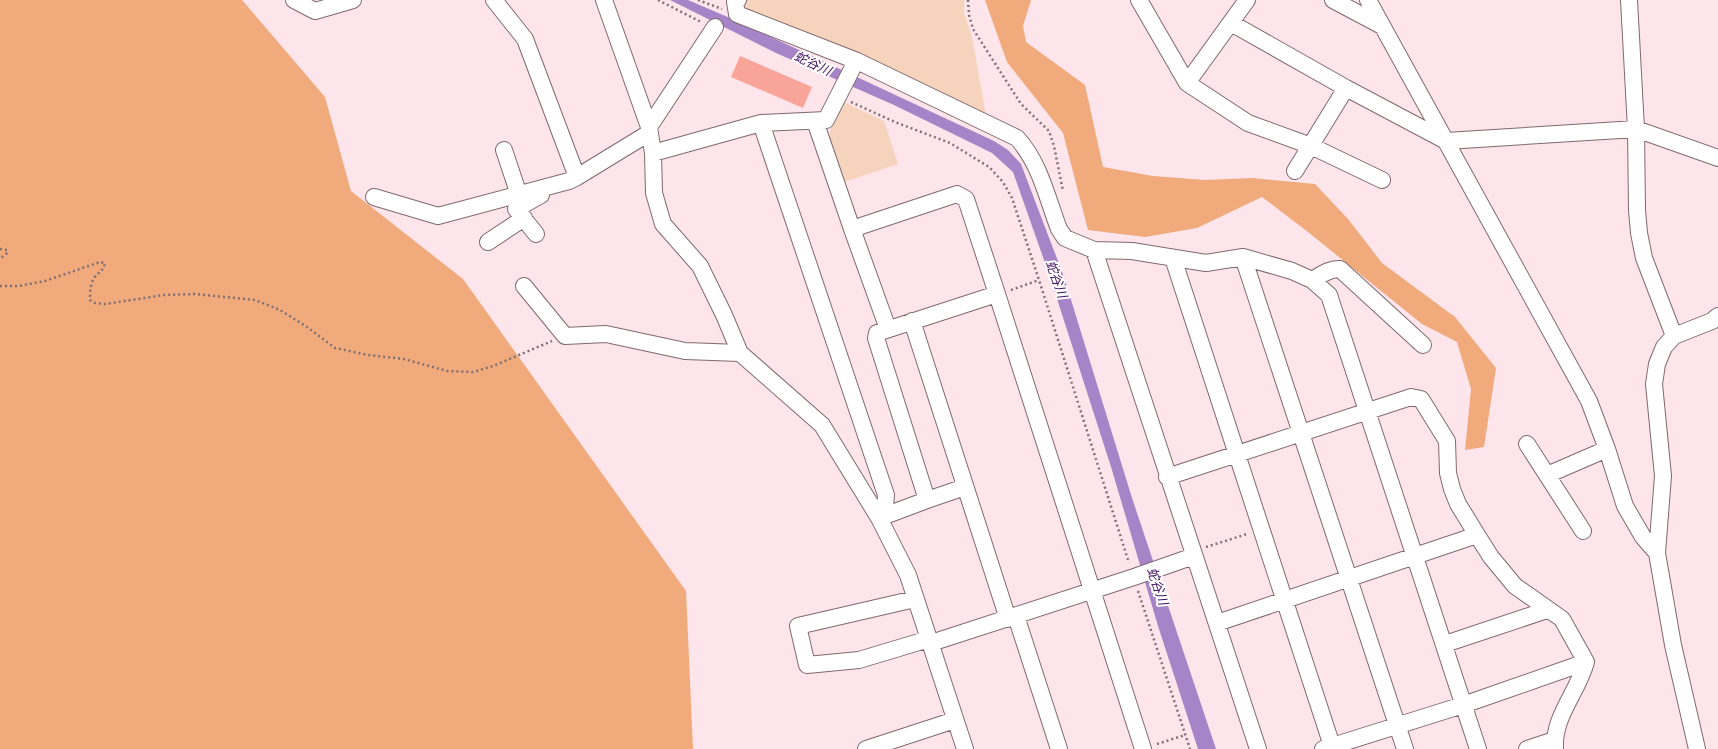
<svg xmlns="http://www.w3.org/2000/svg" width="1718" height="749" font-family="Barlow,'Noto Sans JP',sans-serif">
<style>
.green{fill:#f6d3bc}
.forest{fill:#f0aa7b}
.water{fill:#a684c7}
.building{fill:#f9a499}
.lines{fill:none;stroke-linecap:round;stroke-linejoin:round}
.minor-casing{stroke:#7f696e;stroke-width:18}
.path{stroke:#807074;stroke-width:2.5;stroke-dasharray:2 3;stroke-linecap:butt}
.minor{stroke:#fff;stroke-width:16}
.labels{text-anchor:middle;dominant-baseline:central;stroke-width:4;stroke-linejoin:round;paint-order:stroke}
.water-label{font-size:13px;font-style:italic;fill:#411162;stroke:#fff}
</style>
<rect width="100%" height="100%" fill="#fee5eb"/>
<!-- green -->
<path class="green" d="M745,0h219v13l8,24 14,79 -240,-106z
M844,102l40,19 14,43 -54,18 -15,-43 2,-11z"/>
<!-- forest -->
<path class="forest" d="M0,0h242l83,97 26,94 112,88 223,312 7,158h-693z
M985,0h46l-8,26 3,16 59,43 18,82 50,9 52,4 47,-2 63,6 33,35 34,44 73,54 41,51 -12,79 -19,3 6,-61 -14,-47 -35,-18 -114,-92 -46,-35 -65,31 -52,9 -57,-7 -25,-97 -56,-71z"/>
<!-- water -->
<path class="water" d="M670,0h18l49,21 257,120 14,9 13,14 43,113 68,221 84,251h-18l-40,-123 -46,-156 -62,-193 -37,-105 -21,-19 -98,-48 -118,-52z"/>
<!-- building -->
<path class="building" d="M740,56l72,31 -9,21 -72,-31z"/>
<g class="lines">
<defs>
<path id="minor" d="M294,0l21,11 38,-11
M494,0l31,39 52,138 72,-44
M604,0l45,127 4,26 1,40 9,31 37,42 24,49 16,38 82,72 57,93 29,57 57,174
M738,0l-3,2 2,12 120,47 160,77c23,25 30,60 42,91l6,9 29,12
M1139,0l48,83 61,40 63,23 71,34
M1333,0l49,26
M1368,0l221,401 18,48 18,57 18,31 14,16
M1629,0l7,129 1,81 2,23 5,25 30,78
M1231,23l115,65 100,53 190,-12 82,29
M1187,83l60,-83
M815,121l37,108
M761,123l125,372 -1,12 -6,11
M649,127l66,-100
M504,150l15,45
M653,153l108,-30 65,-3 27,-53 4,-6
M1295,171l51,-83
M374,197l64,19 131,-35 8,-4
M536,234l-20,-25 25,-14
M488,242l36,-24
M1243,257l49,14 20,9 17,15 149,454
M1173,258l160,491
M1312,280c9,-5 18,-12 28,-11l83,76
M524,286l41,50 41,-2 79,17 55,2
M997,294l146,455
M912,321l96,298
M888,329l-36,-100 105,-35 9,5 31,95 -120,39 -1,5 51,162
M1527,444l56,87
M1547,475l60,-26
M1167,477l244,-80 10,2 26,42 1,32 4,16 6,15 19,31 14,22 24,29 47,33 24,43 -123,43 -140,44
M879,518l48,-18 38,-13
M915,599l-117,27 9,39 52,-5 70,-21
M1016,616l43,133
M1217,623l260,-88
M931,643l203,-66 60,-21
M1445,644l102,-34
M866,749l89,-29
M1258,749l-164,-499 38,1 74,12 37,-6 162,492
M1527,749l27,-9
M1555,749c-2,-33 23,-57 31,-87
M1697,749l-24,-104 -16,-92 6,-77 -9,-92 3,-20 7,-17 10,-11 38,-15 6,-5"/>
</defs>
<!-- minor casing -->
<use href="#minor" class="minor-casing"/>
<!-- path -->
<path class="path" d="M658,0l43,22
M698,0l24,9
M968,0l1,15 4,14 48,75 28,27 5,15 9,45
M851,102l44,20 55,21 39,24 14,15 9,16 27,82 90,283
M0,249l7,1v3l-7,6
M0,286h19l26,-5 55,-19 5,1c-1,7 -7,10 -11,15 -4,7 -4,15 -4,22l5,3 10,1 59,-9 32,-1 59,6 25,10 27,17 28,21 33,7 36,4 43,12 26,1 20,-6 59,-25
M1011,290l28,-10
M1206,547l41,-13
M1138,591l52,158
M1157,744l28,-9"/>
<!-- minor -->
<use href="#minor" class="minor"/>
</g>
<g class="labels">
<!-- water labels -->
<g class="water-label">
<text transform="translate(813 63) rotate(25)">蛇谷川</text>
<text transform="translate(1057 279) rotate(70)">蛇谷川</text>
<text transform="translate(1158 586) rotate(71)">蛇谷川</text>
</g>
</g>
</svg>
